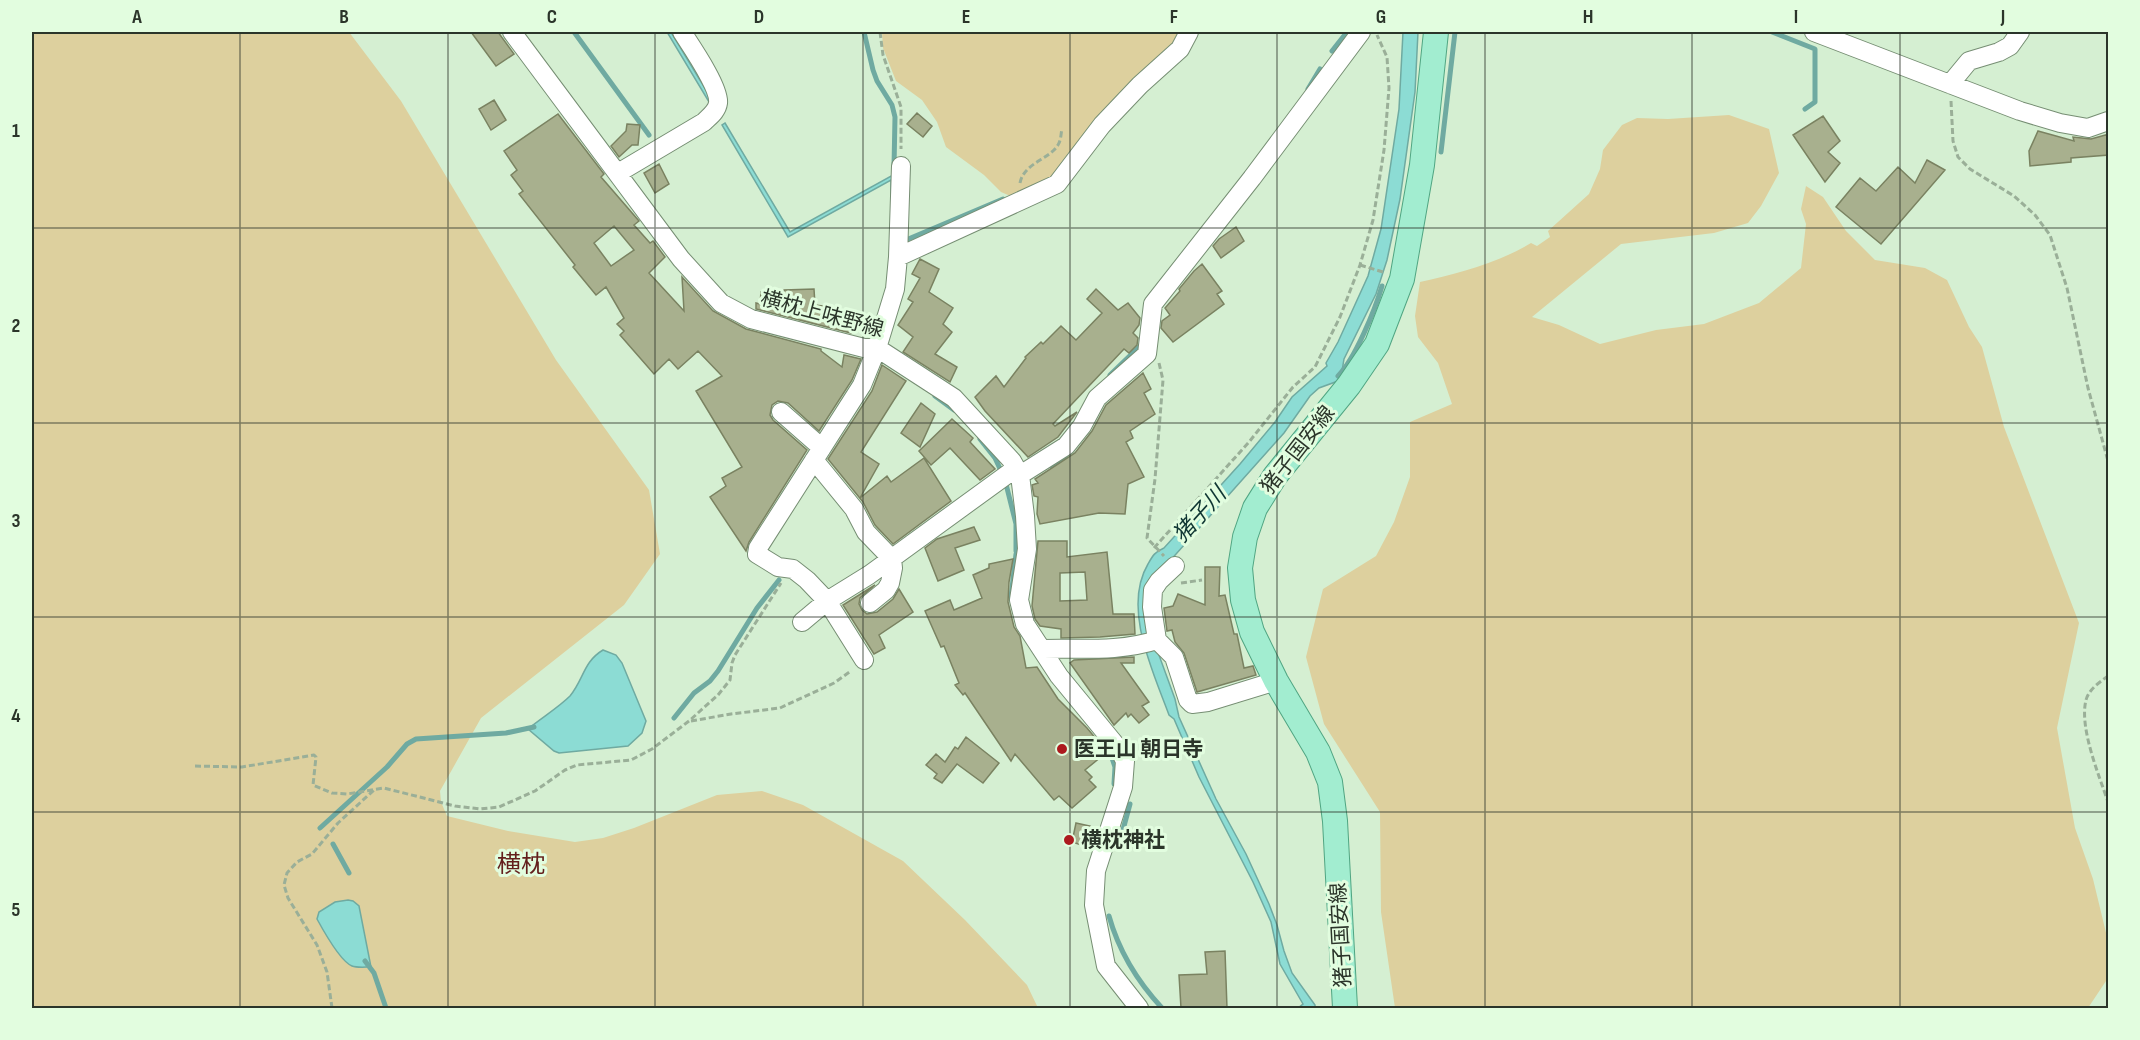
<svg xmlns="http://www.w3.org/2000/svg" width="2140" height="1040" font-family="'Sofia Sans Condensed','Noto Sans JP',sans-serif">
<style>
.green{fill:#ddd09e}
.water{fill:#8cdcd4;stroke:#6faaa1;stroke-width:1.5}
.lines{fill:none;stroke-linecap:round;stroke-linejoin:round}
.stream{stroke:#6faaa1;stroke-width:5}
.building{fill:#a8b08e;stroke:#7a8261;stroke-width:1.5;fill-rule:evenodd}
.minor-casing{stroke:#768e73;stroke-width:20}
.major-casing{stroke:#50a582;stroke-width:26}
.path{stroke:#9aaf98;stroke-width:3;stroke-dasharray:6 3;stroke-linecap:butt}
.minor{stroke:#fff;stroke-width:18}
.major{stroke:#a2edd0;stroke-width:24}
.grid{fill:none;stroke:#2b352a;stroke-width:1.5;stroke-opacity:0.55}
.poi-dot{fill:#ac1a1e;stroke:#e2fddf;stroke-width:2}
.labels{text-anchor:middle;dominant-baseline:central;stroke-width:6;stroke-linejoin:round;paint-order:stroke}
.street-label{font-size:21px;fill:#2b352a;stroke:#e2fddf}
.poi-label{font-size:21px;font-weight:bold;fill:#2b352a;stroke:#e2fddf;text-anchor:start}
.water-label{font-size:22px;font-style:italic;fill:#0f3633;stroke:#e2fddf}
.quarter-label{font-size:24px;fill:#631f1c;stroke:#e2fddf}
.neatline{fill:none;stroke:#2b352a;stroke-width:2}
.grid-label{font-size:20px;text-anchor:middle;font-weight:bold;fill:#2b352a}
</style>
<rect width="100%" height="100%" fill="#d5efd2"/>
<!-- green -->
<path class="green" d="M32,32h317l52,69 155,259 93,130 11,64 -36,51 -143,113 -41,73 1,11 6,14 61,15 67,11 28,-4 31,-10 83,-33 45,-4 41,14 100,56 62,59 62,65 11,23h-1006z
M882,32h299l-5,11 -125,136 -36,19 -14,-6 -17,-17 -38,-28 -9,-25 -15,-22 -26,-19 -13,-33z
M1729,115l40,14 10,44 -18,33 -13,17 -34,10 -93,11 -89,73 27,8 41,19 56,-14 48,-6 55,-21 42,-35 5,-44 -5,-15 5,-23 17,11 23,34 29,29 50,8 22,12 22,47 13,20 22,80 75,196 -22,105 18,100 18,51 15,62v37l-20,30h-693l-14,-96 -1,-100 -56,-88 -18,-67 17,-68 53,-33 18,-34 16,-45v-55l42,-18 -14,-41 -20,-26 -3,-21 5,-34c37,-8 78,-19 111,-39l6,3 13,-9 -2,-6 41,-37 11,-25 3,-19 19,-25 15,-7 31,1z"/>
<!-- water -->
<path class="water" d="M667,32h4l41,68 -3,2z
M1403,32h15l-3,60 -15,107 -13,61 -11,34 -32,65 -3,18 -3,4 -19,7 -9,8 -26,37 -124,139 -4,75 19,52 4,18 37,82 30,55 23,50 8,21 7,26 8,22 23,32v3h-17l5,-4 -23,-40 -9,-42 -18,-40 -54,-105 -25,-58 -5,-4c-16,-44 -47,-107 -21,-151 5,-9 7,-12 16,-16l76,-84 35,-42 17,-25 35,-31 -1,-3 12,-21 30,-66 13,-47 18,-120z
M725,123l65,109 103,-57 -2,75v-70l-103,57 -66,-112z
M603,650l13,5 6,8 24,58 -4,12 -14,13 -69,7 -5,-2 -26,-22c13,-11 30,-21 42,-33 14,-17 13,-34 33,-46z
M348,900l5,1 6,5 12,61c-6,0 -14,1 -19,-1 -12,-5 -29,-36 -35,-47l2,-7 16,-10z"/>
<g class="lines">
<!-- stream -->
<path class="stream" d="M574,32l75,103
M864,32l9,38 4,11 15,24 3,12 -1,50
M1772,32l43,17v53l-10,7
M1332,51l15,-19
M1308,89l12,-20
M1441,152l14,-120
M906,240l97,-41
M1110,375l32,-31
M1338,376c17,-17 37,-66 44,-90
M935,396l19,14
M980,439l15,19 7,15
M1052,467l13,-11
M1006,484l10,40v27
M1011,597l5,-43
M674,718l20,-25 16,-12 8,-10 39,-63 22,-28
M1110,752l5,15 -1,17
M320,828l67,-61 20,-23 9,-5 90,-6 28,-6
M333,844l16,29
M1118,848l12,-44
M1109,916c10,36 28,65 53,92
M365,961l9,12 12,35"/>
</g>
<!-- building -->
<path class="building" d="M471,32h27l16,22 -18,12z
M494,100l12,20 -15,10 -12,-21z
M917,113l15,13 -9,11 -16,-13z
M558,114l46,60 -3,3 38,44 -5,4 16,18 3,-2 12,16 -16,16 35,38 -2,-34 31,34 33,18 75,20v2l21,16 2,-12 17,4 -9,21 -33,51 -31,-28 -10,-2 -6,4 -2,10 3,5 34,30 -58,92 -3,9 -36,-54 16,-11 -4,-8 20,-11 -46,-76 26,-15 -24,-25 -20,18 -9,-10 -15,15 -34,-39 4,-4 -7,-7 7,-6 -18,-31 -10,8 -23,-28 2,-2 -56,-71 4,-3 -12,-16 6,-5 -13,-19zM614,226l20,24 -23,16 -17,-23z
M1823,116l17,25 -12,11 12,11 -15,19 -32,-47z
M627,124l13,1 -2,20h-6l-13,12 -8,-11 15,-15z
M2038,131l36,10 -1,-4 18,2 18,-5v21l-38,3v4l-41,4 -1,-15z
M1927,160l18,10 -64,74 -45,-37 24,-29 16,13 22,-24 17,16z
M659,164l10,20 -14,9 -11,-20z
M1236,227l8,14 -23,17 -8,-12 6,-7z
M920,259l19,10 -10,23 24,16 -10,16 9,8 -17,22 22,13 -7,15 -47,-30 10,-15 -15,-12 15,-23 -5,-3 12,-21 -8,-4z
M1202,264l20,27 -5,3 7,10 -51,38 -12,-14 1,-7 8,-6 -5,-7 15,-17 -1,-2 15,-18z
M814,289l1,16 8,1 33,9 -5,18 -95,-24v-6l4,1 1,-12 23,3v-5z
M1096,289l22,21 10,-7 12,15 -1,7 -6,8 5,5 -1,7 -8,8 -5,-4 -71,75 2,2 22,-14 -19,25 -30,20 -43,-46 -10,-14 21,-21 8,11 22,-29 -1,-1 16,-15 2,2 18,-18 15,14 26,-27 -15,-14z
M882,365l24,16 -45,71 18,12 -19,34 27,-22 4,6 33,-24 27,43 -58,43 -18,-19 -12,-23 -35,-43 44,-68z
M1143,373l8,16 -7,4 11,21 -25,17 3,7 -7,4 18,35 -16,7 -3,30 -26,-1 -59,11 -3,-10 1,-17 -4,-1 -2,-11 6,-2 -3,-4 40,-26 17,-22 14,-26z
M921,403l14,11 -15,33 -19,-14z
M952,419l21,19 -3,4 25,27 -15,11 -30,-32 -19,17 -12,-14z
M974,527l6,13 -25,8 9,22 -26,11 -13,-33 12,-9z
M1038,541h29v16l40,-5 6,62h21l1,20 -35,3 -39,1v-9l-21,-3 -5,-7 -3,-13zM1085,572l2,28 -27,1v-28z
M1013,559l-4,23 -1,20 6,25 6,9 6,32 11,-1 21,32 29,29 20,24 -22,18 7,7 -3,3 7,7 -24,21 -13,-12 -5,4 -39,-46 -4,7 -46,-68 -2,2 -8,-10 4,-2 -15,-37 -3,1 -16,-36 25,-11 4,10 28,-12 -9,-23 16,-7v-4z
M1205,567h15l-1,29 6,-1 9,39h3l7,34 9,-2 3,9 -59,17 -13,-39 -9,-11 -3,-12 -5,1 -3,-23 9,-2 5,-12 27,11z
M875,585l-15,13 -1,6 3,6 5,4 10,-2 16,-13 6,-10 14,23 -34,23 6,13 -11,6 -31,-49z
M1134,657v6h-13l28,39 -7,4 7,9 -10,8 -8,-9 -3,3 -2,-4 -12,12 -44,-62 4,-3z
M966,737l33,26 -16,20 -26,-19 -15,19 -8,-5 3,-4 -11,-9 10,-11 9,8 10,-15 3,2z
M1076,823l14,3 -5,20 -13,-4z
M1225,951l2,57h-46l-2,-33 28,-1 -2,-22z"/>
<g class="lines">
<defs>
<path id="minor" d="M512,32l169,227 40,44 30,16 113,29h13l77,50 58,63 8,14 5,41 2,33 -8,51 6,24 34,52 60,73 6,12 -2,26 -27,84 -2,34 12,61 33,42
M1814,32l206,79 40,12 28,5 20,-7
M1950,84l19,-23 30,-9 11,-6 10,-14
M618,173l86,-51c6,-6 13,-11 14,-19 2,-15 -27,-57 -36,-71
M898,257l159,-73 45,-59 38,-40 40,-36 9,-17
M781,412l41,36
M814,460l40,49 12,23 26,27 1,9 -3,15 -4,7 -16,13
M1020,475l46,-29 16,-20 15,-28 50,-44 6,-50 99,-126 109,-146
M1175,566l-16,15 -6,9 -1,17 5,33 17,17 14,43 4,4 16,-2 68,-21
M802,622l25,-21 42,-26 147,-107
M1043,649c38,-1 77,3 114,-9
M864,660l-37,-59 -20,-21 -14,-11 -15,-2 -21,-13 1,-6 104,-163 15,-37 18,-59 3,-32 3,-91"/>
<path id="major" d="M1345,1008l-10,-187 -5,-39 -12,-30 -42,-71 -24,-49 -9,-32 -3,-32 5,-31 10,-29 20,-32 74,-91 28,-41 25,-65 20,-114 14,-133"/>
</defs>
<!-- minor casing -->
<use href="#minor" class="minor-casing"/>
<!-- major casing -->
<use href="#major" class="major-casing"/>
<!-- path -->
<path class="path" d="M880,32l3,23 18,52v42
M1951,101l2,40 5,16 12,12 44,27 21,19 15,20 17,53 21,100 20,73
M1020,183c4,-21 32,-24 39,-40 2,-4 2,-10 3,-14
M1360,265l23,7
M1159,363l4,17 -8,99 -8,59 17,18
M1154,548l95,-106 44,-55 22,-20 25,-50 20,-52 13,-45 11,-70 5,-62 -2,-31 -10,-22
M1181,583l21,-3
M2108,676c-8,6 -19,13 -22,24 -7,28 13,75 22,102
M691,721l40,-7 49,-6 54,-25 17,-12
M195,766l47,1 72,-12 2,2 -3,28 19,8 15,1 37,-6 71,18 25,3 19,-2 36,-16 30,-21 12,-5 54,-5 21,-11 37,-28 29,-26 12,-15 2,-17 3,-8 46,-72
M332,1008l-5,-36 -10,-27 -29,-47 -4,-13 3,-12 10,-11 15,-8 26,-31 36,-33"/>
<!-- minor -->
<use href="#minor" class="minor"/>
<!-- major -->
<use href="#major" class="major"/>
</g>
<!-- grid -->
<path class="grid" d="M240,32v976M448,32v976M655,32v976M863,32v976M1070,32v976M1277,32v976M1485,32v976M1692,32v976M1900,32v976M32,228h2076M32,423h2076M32,617h2076M32,812h2076"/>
<!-- markers -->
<g class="poi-dot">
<circle cx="1062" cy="749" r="6"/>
<circle cx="1069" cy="840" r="6"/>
</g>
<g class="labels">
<!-- street labels -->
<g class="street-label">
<text transform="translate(822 314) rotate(15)">横枕上味野線</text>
<text transform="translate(1298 450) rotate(-52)">猪子国安線</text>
<text transform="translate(1341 935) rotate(-93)">猪子国安線</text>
</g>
<!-- poi labels -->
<g class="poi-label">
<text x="1074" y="749">医王山 朝日寺</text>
<text x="1081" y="840">横枕神社</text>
</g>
<!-- water labels -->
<g class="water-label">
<text transform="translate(1200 515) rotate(-48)">猪子川</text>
</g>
<!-- quarter labels -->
<g class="quarter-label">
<text x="521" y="864">横枕</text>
</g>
</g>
<!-- border -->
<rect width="2140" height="1040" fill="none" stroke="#e2fddf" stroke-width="66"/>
<rect x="33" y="33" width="2074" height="974" class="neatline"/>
<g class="grid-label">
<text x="137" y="23">A</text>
<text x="344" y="23">B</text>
<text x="552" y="23">C</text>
<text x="759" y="23">D</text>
<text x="966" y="23">E</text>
<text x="1174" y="23">F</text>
<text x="1381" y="23">G</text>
<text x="1588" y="23">H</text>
<text x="1796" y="23">I</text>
<text x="2003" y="23">J</text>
<text x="16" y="137">1</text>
<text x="16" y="332">2</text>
<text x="16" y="527">3</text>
<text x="16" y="722">4</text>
<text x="16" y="916">5</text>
</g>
</svg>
